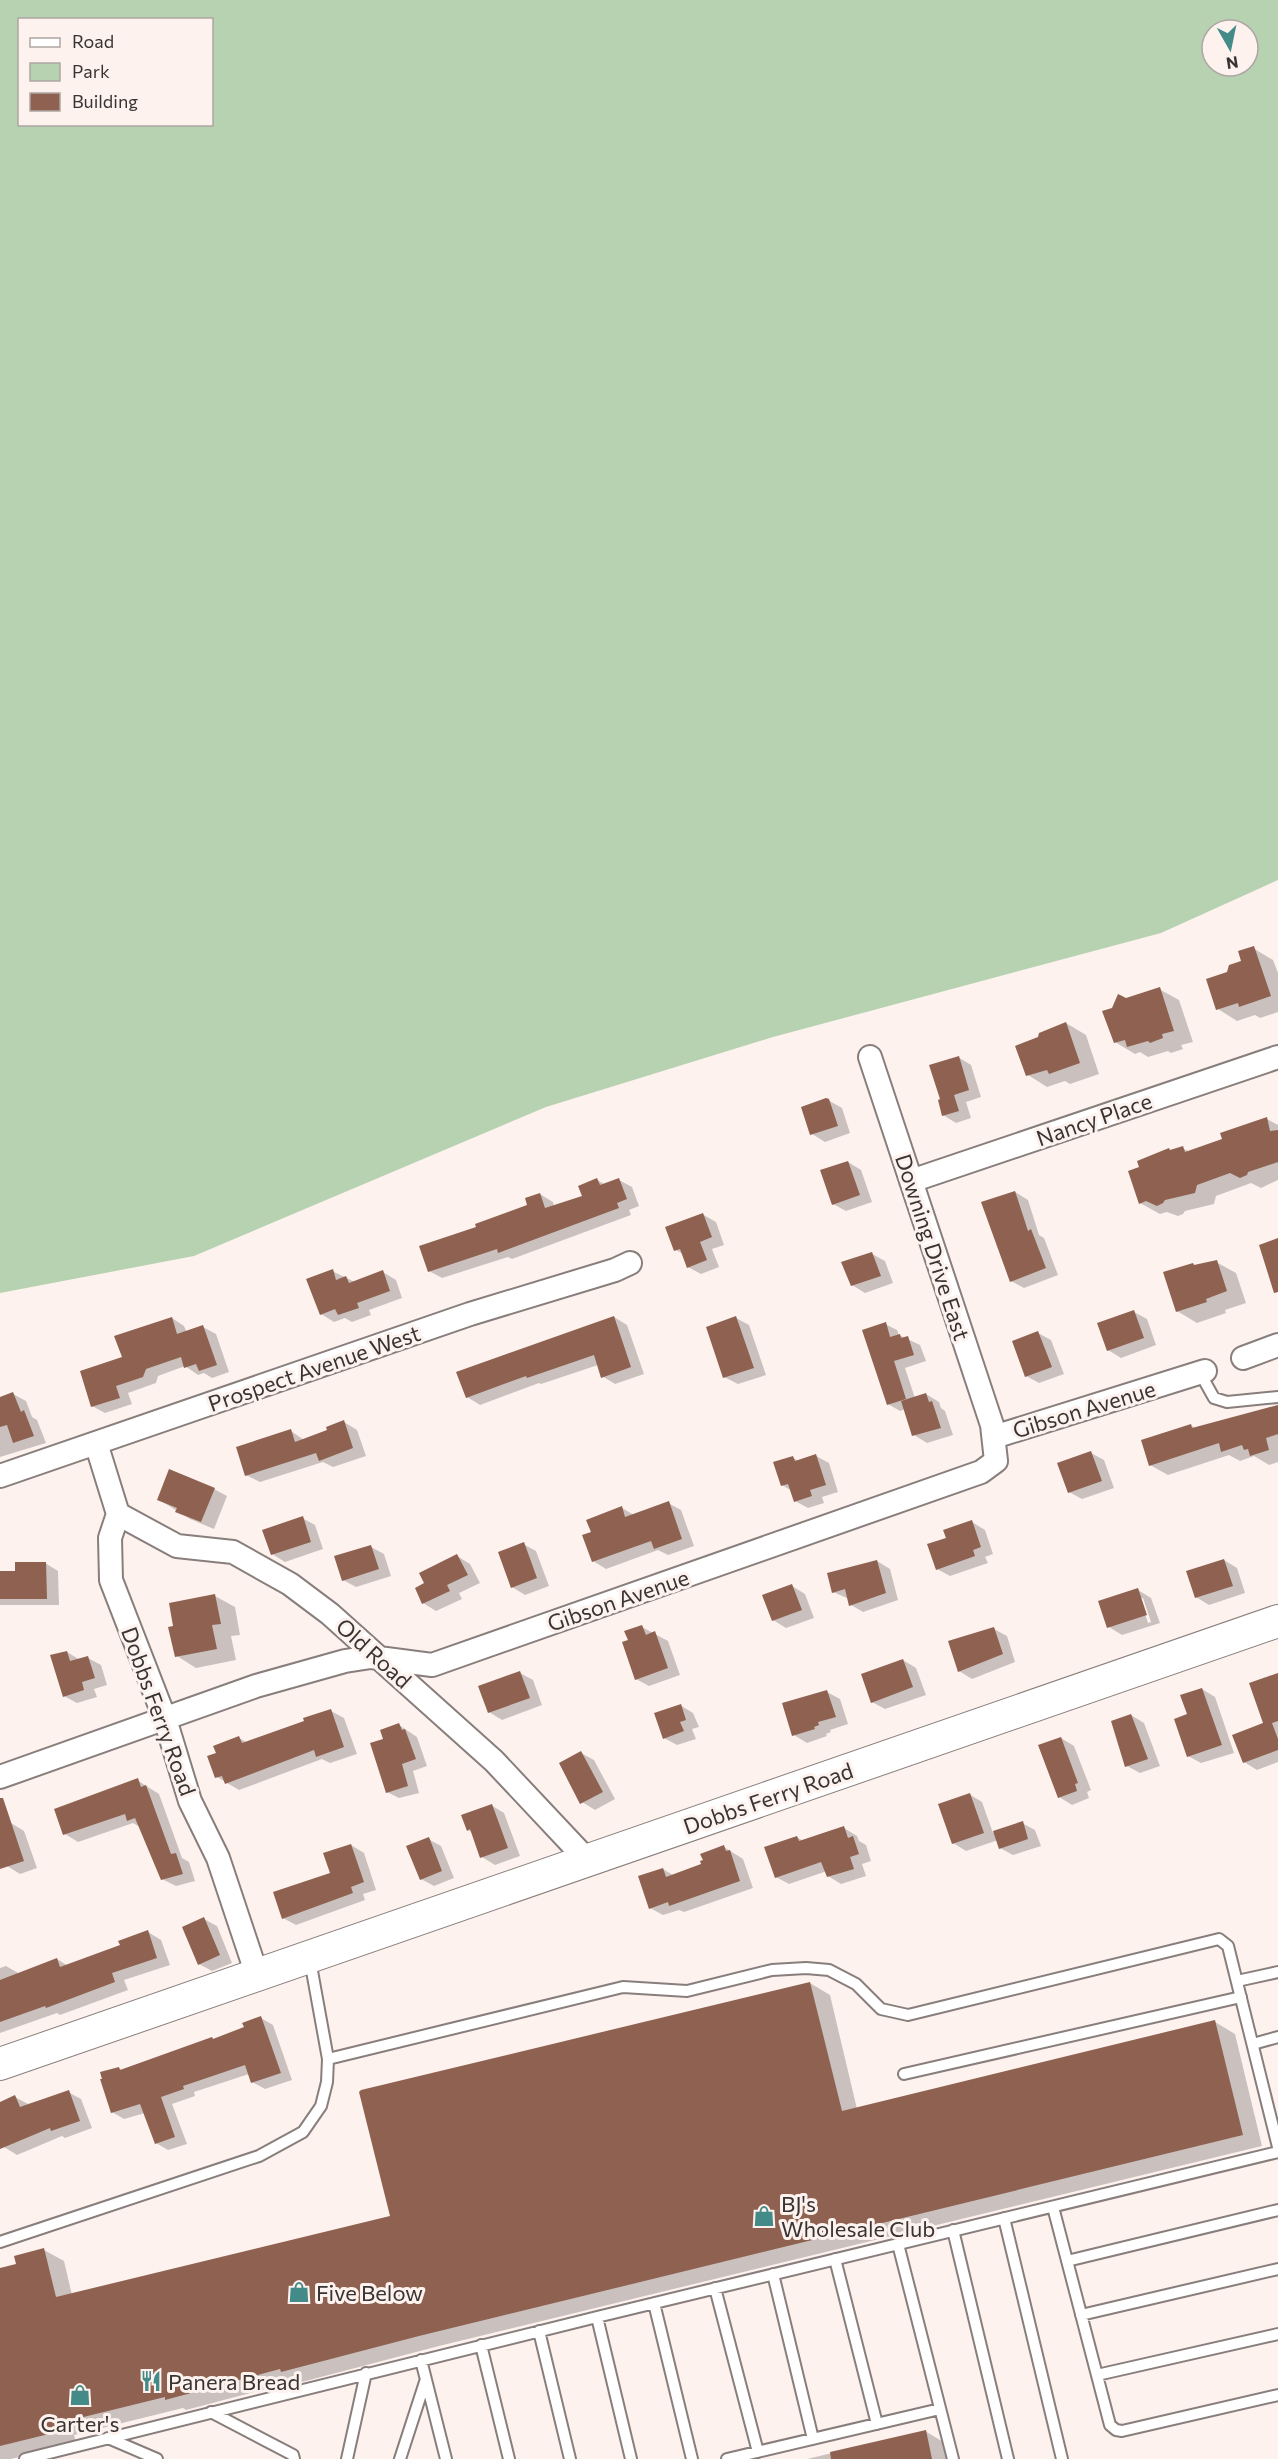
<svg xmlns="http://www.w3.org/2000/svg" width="1278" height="2459" font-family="Commissioner,sans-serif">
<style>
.green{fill:#b6d2b1;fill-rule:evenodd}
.shadow{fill:#0003;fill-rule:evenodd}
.building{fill:#8e6150}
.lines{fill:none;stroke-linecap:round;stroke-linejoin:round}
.lane-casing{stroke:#887e7b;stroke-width:14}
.street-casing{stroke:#887e7b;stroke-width:26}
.secondary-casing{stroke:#887e7b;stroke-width:34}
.lane{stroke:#fff;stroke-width:10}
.street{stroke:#fff;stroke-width:22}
.secondary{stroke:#fff;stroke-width:32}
.labels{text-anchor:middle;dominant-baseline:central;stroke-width:6;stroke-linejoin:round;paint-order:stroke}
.street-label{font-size:22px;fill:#383433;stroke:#fdf2ee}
.poi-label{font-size:22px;fill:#383433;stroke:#fdf2ee;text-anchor:start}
</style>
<rect width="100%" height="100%" fill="#fdf2ee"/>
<!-- green -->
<path class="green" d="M0,0h1278v880l-117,53 -388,104 -227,70 -352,149 -194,37zM20,20h192v104h-192zM1212,30h36v36h-36z"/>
<!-- shadow -->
<path class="shadow" d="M1253,948l20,12 5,13v39l-18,6 -5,-3 -18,6 -19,-12 10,-36 15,-12z
M1159,989l20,11 14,42 -12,3 2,4 -12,4 -3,-2 -20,6 -8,-5 -5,2 -20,-12 11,-42z
M1066,1023l20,12 13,39 -29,10 -5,-3 -18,6 -19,-12 11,-37z
M958,1057l13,8 10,32 -15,5 5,16 -15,5 -13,-8z
M826,1099l16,9 8,25 -25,9 -13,-8z
M1267,1119l11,6v55l-17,8 -10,-5 -35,13 -2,8 -29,7 -2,3 -5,2 -11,-4 -7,2 -20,-11 32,-52 10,-3 8,4 34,-12z
M848,1162l13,8 11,32 -26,9 -13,-7z
M597,1180l9,5 13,-5 13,7 7,19 -10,4 2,5 -119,44 -4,-2 -66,21 -13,-7 49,-43 51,-22 11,-12 13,8 1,5 30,-10z
M1015,1192l13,8 11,35 5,3 14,37 -34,13 -13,-7z
M702,1214l14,8 8,23 -12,4 7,18 -18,7 -13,-7 -5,-13 -7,-4z
M872,1254l13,7 8,22 -28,10 -13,-8z
M1216,1262l20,11 10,30 -21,7 1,3 -29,10 -20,-12z
M332,1271l23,11 28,-10 13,8 6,18 -33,12 2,5 -19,7 -7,-4 -11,4 -13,-8z
M1134,1312l13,7 9,26 -35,13 -13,-8z
M614,1317l13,8 17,49 -29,10 -13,-8 -4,-11 -57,19 -2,-1 -59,22 -13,-8z
M172,1318l12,8 3,7 16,-6 13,7 13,38 -17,6 -8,-5 -6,2 -13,-9 -27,10 -2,7 -28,10 4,11 -27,9 -13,-7 32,-48z
M736,1318l13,7 17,50 -28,9 -14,-7z
M885,1324l12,6 2,5 21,10 6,16 -21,7 10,30 11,-4 13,8 2,6 4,3 8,24 -26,8 -13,-8 -9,-26 -5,2 -12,-7z
M1038,1333l13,7 13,34 -25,9 -13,-7z
M13,1394l13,7 6,16 5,3 9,23 -46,14v-58z
M1278,1405v57l-9,3 -15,-9 -14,5 -11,-6 -61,20 -18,-10 41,-40 5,4z
M344,1422l13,8 9,26 -33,11 -10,-5 -63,20 -14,-7 45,-44 13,9 25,-9z
M1091,1453l13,7 10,28 -32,11 -13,-7z
M816,1456l13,7 9,29 -16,5 2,6 -16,5 -13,-7 -3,-10 -10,-6 11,-27 6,3z
M214,1489l13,7 -13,33 -24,-10 -32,-20z
M668,1503l13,7 13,36 -26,9 -10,-5 -52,19 -13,-8v-29l29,-24 12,7z
M302,1518l13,7 8,24 -38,13 -13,-8z
M972,1522l13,8 8,24 -8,3 3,6 -38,13 -13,-7 11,-30z
M523,1544l13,7 13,35 -24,9 -13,-8z
M371,1547l13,7 7,22 -35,11 -13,-7z
M457,1556l13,8 10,19 -21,10 3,6 -26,12 -13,-8 3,-19z
M1224,1560l13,8 8,25 -36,12 -13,-8z
M877,1561l13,8 8,31 -35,12 -12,-7 -2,-6 -16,-7z
M45,1563l13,8 1,34h-59v-32l16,-1z
M792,1586l13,8 9,24 -28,10 -13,-8z
M1138,1590l13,8 9,25 -38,12 -13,-8zM1140,1598h3l8,24 -3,1z
M215,1596l20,11 5,28 -9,1 5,24 -40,8 -19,-12 -2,-29z
M642,1627l26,14 12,34 -31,11 -13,-7 -7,-38z
M994,1629l13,7 8,26 -43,17 -13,-8z
M67,1652l13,8 8,-2 13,7 6,20 -13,4 3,8 -20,6 -13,-7z
M903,1660l13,8 10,27 -41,14 -13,-7z
M520,1673l13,7 9,25 -40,15 -13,-8z
M1278,1674v88l-21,8 -13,-8 21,-38z
M1202,1689l13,8 19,56 -33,10 -13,-7 1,-41z
M827,1692l13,7 8,25 -18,6 1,2 -5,2 1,2 -20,7 -13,-8z
M680,1705l13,8 6,14 -7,2 4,10 -19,6 -13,-7z
M331,1711l13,7 13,36 -27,9 -8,-4 -83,31 -22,-13 1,-23 21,-16 9,5z
M1131,1715l13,8 16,43 -20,7 -13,-7z
M399,1725l18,12 10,29 -14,5 6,22 -20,5 -12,-6 -2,-52z
M1061,1738l13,8 17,44 -4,2 2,6 -17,7 -13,-8z
M581,1753l13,7 21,39 -20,11 -13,-8z
M137,1780l22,14 23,64 7,4 6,19 -19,5 -14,-7 -22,-52 -7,-4 -55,19 -13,-8z
M969,1794l13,8 11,31 29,-10 13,7 6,16 -28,9 -13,-7 -2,-8 -32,11 -13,-8z
M491,1805l13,8 16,43 -25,9 -13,-8 -9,-24 -5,-3z
M11,1823l13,8 13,37 -17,6 -13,-8 -7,-20v-19z
M844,1828l13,8 2,5 7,4 5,16 -9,3 4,12 -25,8 -13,-8 -1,-5 -38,13 -13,-7 21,-40 6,4z
M428,1839l13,7 13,32 -20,8 -13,-7z
M351,1845l13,8 12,37 -13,4 2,6 -69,25 -13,-7 49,-44z
M724,1847l19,12 10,29 -69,24 -5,-2 -16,5 -13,-7 13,-39 10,6 30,-10z
M204,1919l13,7 15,37 -20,8 -13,-7z
M148,1932l13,8 9,25 -46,15 4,10 -68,25 -3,-2 -57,20v-65l6,-2 14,8 37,-15 11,7 54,-20z
M810,1983l20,12 27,114 358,-87 20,12 27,112 -823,200 -137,36 -3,-2 -113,30 -3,-2 -109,27 2,8 -65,16h-11v-189l18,-5 26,-15 20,11 8,34 319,-78z
M261,2018l12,7 19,55 -27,9 -13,-7 -3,-8 -55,18 1,4 -23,8 15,40 -19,6 -12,-7 -11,-30 -21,6 -12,-7 6,-44 4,2 92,-30 32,-12z
M68,2092l13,7 11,29 -27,10 -3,-2 -45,19 -13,-8 -4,-9v-35l15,-6 13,7z
M925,2431l20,12 4,16h-142z"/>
<!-- building -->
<path class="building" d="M1254,946l17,50 -32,11 -1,-4 -22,7 -10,-31 21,-7 2,-7 12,-4 -3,-10z
M1160,987l14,44 -12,3 1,4 -13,5 -2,-2 -21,6 -2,-7 -11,3 -12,-32 10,-3 6,-14 8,4z
M1066,1022l14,41 -31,11 -2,-4 -21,6 -11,-30 23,-9 1,-4z
M959,1056l10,34 -15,5 5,16 -17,5 -4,-16 2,-1 -11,-34z
M826,1098l3,1 9,27 -28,9 -9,-28z
M1267,1117l3,14 8,-1v32l-30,10 -1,3 -7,3 -10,-5 -33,12 -2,8 -30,7 -2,3 -6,3 -11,-5 -7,3 -11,-33 11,-4 -2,-6 32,-13 1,2 13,-4 2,6 37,-13 -2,-6z
M848,1161l12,34 -28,10 -12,-35z
M597,1178l3,7 19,-7 8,21 -10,4 2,5 -121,45 -1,-4 -69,23 -9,-26 57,-19 -1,-3 52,-19 -2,-7 15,-5 5,15 37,-12 -4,-10z
M1015,1191l13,40 3,-2 15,39 -36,14 -29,-80z
M703,1213l9,24 -12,5 7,18 -20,8 -7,-19 -6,2 -9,-24z
M1278,1238v54l-4,1 -15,-48z
M872,1252l9,24 -30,10 -10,-24z
M1217,1260l10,31 -21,8 1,3 -31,10 -13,-40 30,-9 1,2z
M333,1269l3,11 10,-4 3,7 34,-13 7,21 -33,12 2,5 -21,7 -3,-6 -15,6 -14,-36z
M1134,1310l10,28 -37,13 -10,-28z
M614,1316l17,51 -30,11 -7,-23 -67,23 -1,-2 -60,22 -10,-26z
M736,1316l18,52 -31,10 -17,-51z
M172,1317l5,17 26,-9 14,40 -18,6 -3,-7 -12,4 -3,-11 -35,12 -3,8 -27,9 4,12 -29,9 -11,-36 42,-14 -8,-21z
M886,1322l4,15 10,-3 1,4 7,-2 6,19 -20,6 12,38 -19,6 -25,-75z
M1038,1331l14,36 -27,10 -13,-36z
M13,1392l8,20 3,-2 10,26 -21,7 -6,-18 -7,2v-30z
M926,1393l3,9 3,-1 9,27 -29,8 -11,-35z
M1278,1405v29l-12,4 3,12 -19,6 -2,-7 -4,1 -2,-5 -21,7 -2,-9 -70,23 -8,-26 50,-16 1,4z
M344,1420l9,28 -34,13 -3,-8 -71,23 -9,-29 55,-18 4,13 32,-12 -1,-3z
M1091,1451l11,30 -34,12 -11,-30z
M816,1454l10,31 -16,5 2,6 -18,6 -6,-18 -7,2 -8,-24 20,-6 2,5z
M169,1469l46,19 -14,34 -26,-10 2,-4 -20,-8z
M669,1501l13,38 -28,10 -3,-8 -59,21 -10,-27 9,-3 -5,-12 36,-14 3,11z
M303,1516l8,26 -40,13 -9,-25z
M972,1520l9,27 -8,3 2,6 -39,14 -9,-26 19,-6 -3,-8z
M524,1542l13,36 -26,10 -13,-36z
M371,1545l8,24 -37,12 -8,-25z
M457,1554l11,21 -21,10 3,6 -28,13 -7,-16 9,-5 -5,-10z
M1224,1559l9,27 -38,12 -9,-27z
M877,1560l9,33 -37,13 -4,-17 -13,4 -5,-20z
M15,1562h31l1,37h-47v-28h15z
M792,1584l10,26 -30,11 -10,-26z
M1138,1588l9,27 -40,13 -9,-27z
M215,1594l6,30 -9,1 5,24 -42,8 -7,-30 5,-1 -4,-23z
M642,1625l4,10 9,-4 13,37 -33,12 -13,-38 6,-2 -4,-9z
M994,1627l9,27 -45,18 -10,-31z
M67,1651l3,10 18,-5 7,22 -13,4 2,8 -21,7 -13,-42z
M903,1659l10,28 -42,16 -10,-29z
M520,1671l10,27 -42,15 -10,-27z
M1278,1673v48l-6,2 6,16v11l-35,13 -11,-28 31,-12 -14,-40z
M1202,1688l20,57 -35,12 -13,-38 13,-5 -7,-19z
M827,1690l9,27 -18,5 1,3 -5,2 1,2 -23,7 -10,-33z
M681,1704l5,16 -6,2 4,9 -21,8 -9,-26z
M331,1709l13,38 -28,10 -2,-7 -89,34 -3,-8 -7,2 -8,-22 9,-3 -3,-7 26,-10 3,7 62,-22 -1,-3z
M1131,1714l17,45 -23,8 -14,-46z
M399,1723l3,7 3,-1 11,30 -14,5 6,22 -22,7 -16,-50 13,-4 -3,-9z
M1061,1737l17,46 -3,1 2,7 -19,7 -20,-53z
M581,1751l22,41 -23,12 -21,-41z
M138,1778l3,9 5,-2 25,69 5,-1 7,21 -22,6 -26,-62 -8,3 -2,-7 -62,21 -9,-26z
M970,1793l14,40 -32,11 -14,-40z
M0,1798h3l21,63 -24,8z
M492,1804l16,44 -28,10 -10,-29 -3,2 -6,-16z
M1023,1821l5,18 -29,10 -6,-18z
M844,1826l4,12 5,-2 6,18 -9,3 4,12 -27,8 -6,-15 -46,16 -11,-31 33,-11 2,5z
M429,1837l13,34 -22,9 -14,-34z
M351,1844l13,38 -13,5 2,6 -71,26 -9,-27 57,-19 -7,-20z
M724,1845l2,6 4,-1 10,31 -71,25 -1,-4 -19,7 -11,-33 25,-8 3,9 35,-13 -1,-3 3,-1 -3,-6z
M204,1917l16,38 -22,10 -16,-38z
M148,1930l9,28 -45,15 3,9 -69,26 -1,-2 -45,16v-42l57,-22 3,9 60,-22 -2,-4z
M810,1982l32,129 373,-91 28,115 -824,201 -138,36 -1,-3 -115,31v-3l-110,27 2,8 -57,14v-178l16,-4 -2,-8 30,-8 12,49 334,-81 -31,-124 2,-2z
M261,2016l20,57 -30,10 -6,-18 -62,21 1,3 -23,8 14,40 -20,7 -15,-40 -29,9 -11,-34h2l-2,-7 19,-5 1,3 92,-33 1,2 31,-12 -2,-4z
M69,2090l11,31 -29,10 -1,-3 -50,21v-47l15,-7 5,12z
M926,2430l6,29h-101l-1,-7z"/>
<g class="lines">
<defs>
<path id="lane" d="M1200,1373l14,25 13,4 51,-5
M1237,1981l41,-9
M1253,2044l25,-7
M328,2059l295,-72 64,4 85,-21 34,-2 23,2 27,14 25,25 27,6 311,-76 9,7 50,201
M904,2074l337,-77
M1053,2207l57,218 6,5 6,1 156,-36
M1004,2218l58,241
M953,2230l55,229
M0,2242l259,-86 44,-24 18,-26 6,-24 1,-23 -18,-99
M898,2244l55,215
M835,2259l42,165
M1067,2261l211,-51
M773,2274l40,165
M715,2288l43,164
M654,2303l38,156
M1081,2315l197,-46
M597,2317l34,142
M539,2331l31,128
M481,2345l28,114
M421,2360l25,99
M1097,2375l181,-41
M211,2412l82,43 1,4
M108,2438l49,21
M25,2459l572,-142 681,-165
M347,2459l19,-86
M400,2459l25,-77
M727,2459l213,-50"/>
<path id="street" d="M911,1181l367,-124
M1243,1358l35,-13
M994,1437l211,-66
M96,1443l22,71 -8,24 1,42 54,139 25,82 28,57 39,117
M0,1476l470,-162 145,-44 15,-7
M118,1514l59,32 56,6 57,32 40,30 164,147 94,100
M0,1777l256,-91 89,-25 26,-4 61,8 549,-193 15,-11 -4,-36 -122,-368"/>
<path id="secondary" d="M0,2064l1278,-443"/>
</defs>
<!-- lane casing -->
<use href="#lane" class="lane-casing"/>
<!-- street casing -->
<use href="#street" class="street-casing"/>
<!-- secondary casing -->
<use href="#secondary" class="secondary-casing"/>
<!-- lane -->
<use href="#lane" class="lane"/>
<!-- street -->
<use href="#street" class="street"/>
<!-- secondary -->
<use href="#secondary" class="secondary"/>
</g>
<!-- icons -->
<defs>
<symbol id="shop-bare" viewBox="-9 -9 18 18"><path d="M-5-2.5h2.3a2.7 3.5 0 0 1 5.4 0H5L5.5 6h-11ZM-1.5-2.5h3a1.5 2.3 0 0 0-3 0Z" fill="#438b88" stroke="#fdf2ee" stroke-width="2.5" paint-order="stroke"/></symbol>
<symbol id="restaurant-bare" viewBox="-9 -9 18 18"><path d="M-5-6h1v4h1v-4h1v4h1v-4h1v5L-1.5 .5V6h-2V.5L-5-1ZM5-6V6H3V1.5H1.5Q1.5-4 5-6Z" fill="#438b88" stroke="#fdf2ee" stroke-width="2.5" paint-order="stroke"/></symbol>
</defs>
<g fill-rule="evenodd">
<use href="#shop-bare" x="749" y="2201" width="30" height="30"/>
<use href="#shop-bare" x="284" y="2277" width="30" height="30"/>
<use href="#restaurant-bare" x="136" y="2366" width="30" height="30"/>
<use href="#shop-bare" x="65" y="2380" width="30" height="30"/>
</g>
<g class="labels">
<!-- street labels -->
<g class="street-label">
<text transform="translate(1094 1119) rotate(-19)">Nancy Place</text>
<text transform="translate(933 1247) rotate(72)">Downing Drive East</text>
<text transform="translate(314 1368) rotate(-19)">Prospect Avenue West</text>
<text transform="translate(1084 1409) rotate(-17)">Gibson Avenue</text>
<text transform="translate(618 1600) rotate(-19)">Gibson Avenue</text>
<text transform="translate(374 1653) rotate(42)">Old Road</text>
<text transform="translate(159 1711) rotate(70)">Dobbs Ferry Road</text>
<text transform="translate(768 1798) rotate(-19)">Dobbs Ferry Road</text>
</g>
<!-- poi labels -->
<g class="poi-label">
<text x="781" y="2203">BJ's<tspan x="781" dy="25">Wholesale Club</tspan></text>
<text x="316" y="2292">Five Below</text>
<text x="168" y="2381">Panera Bread</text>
<text x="80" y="2423" text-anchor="middle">Carter's</text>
</g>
</g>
<!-- legend -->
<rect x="18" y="18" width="195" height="108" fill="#fdf2ee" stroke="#aea6a3" stroke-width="1.5"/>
<rect x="30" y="38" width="30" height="9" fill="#ffffff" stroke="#aea6a3" stroke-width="1.5"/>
<text x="72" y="48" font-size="18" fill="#383433">Road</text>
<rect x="30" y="63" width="30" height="18" fill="#b6d2b1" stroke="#aea6a3" stroke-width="1.5"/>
<text x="72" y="78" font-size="18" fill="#383433">Park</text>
<rect x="30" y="93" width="30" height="18" fill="#8e6150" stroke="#aea6a3" stroke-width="1.5"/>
<text x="72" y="108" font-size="18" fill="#383433">Building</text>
<!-- north arrow -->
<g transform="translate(1230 48) rotate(171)"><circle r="28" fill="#fdf2ee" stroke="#aea6a3" stroke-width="1.5"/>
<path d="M0-4.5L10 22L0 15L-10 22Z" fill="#438b88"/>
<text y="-9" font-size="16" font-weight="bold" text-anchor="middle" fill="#383433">N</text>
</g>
</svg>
